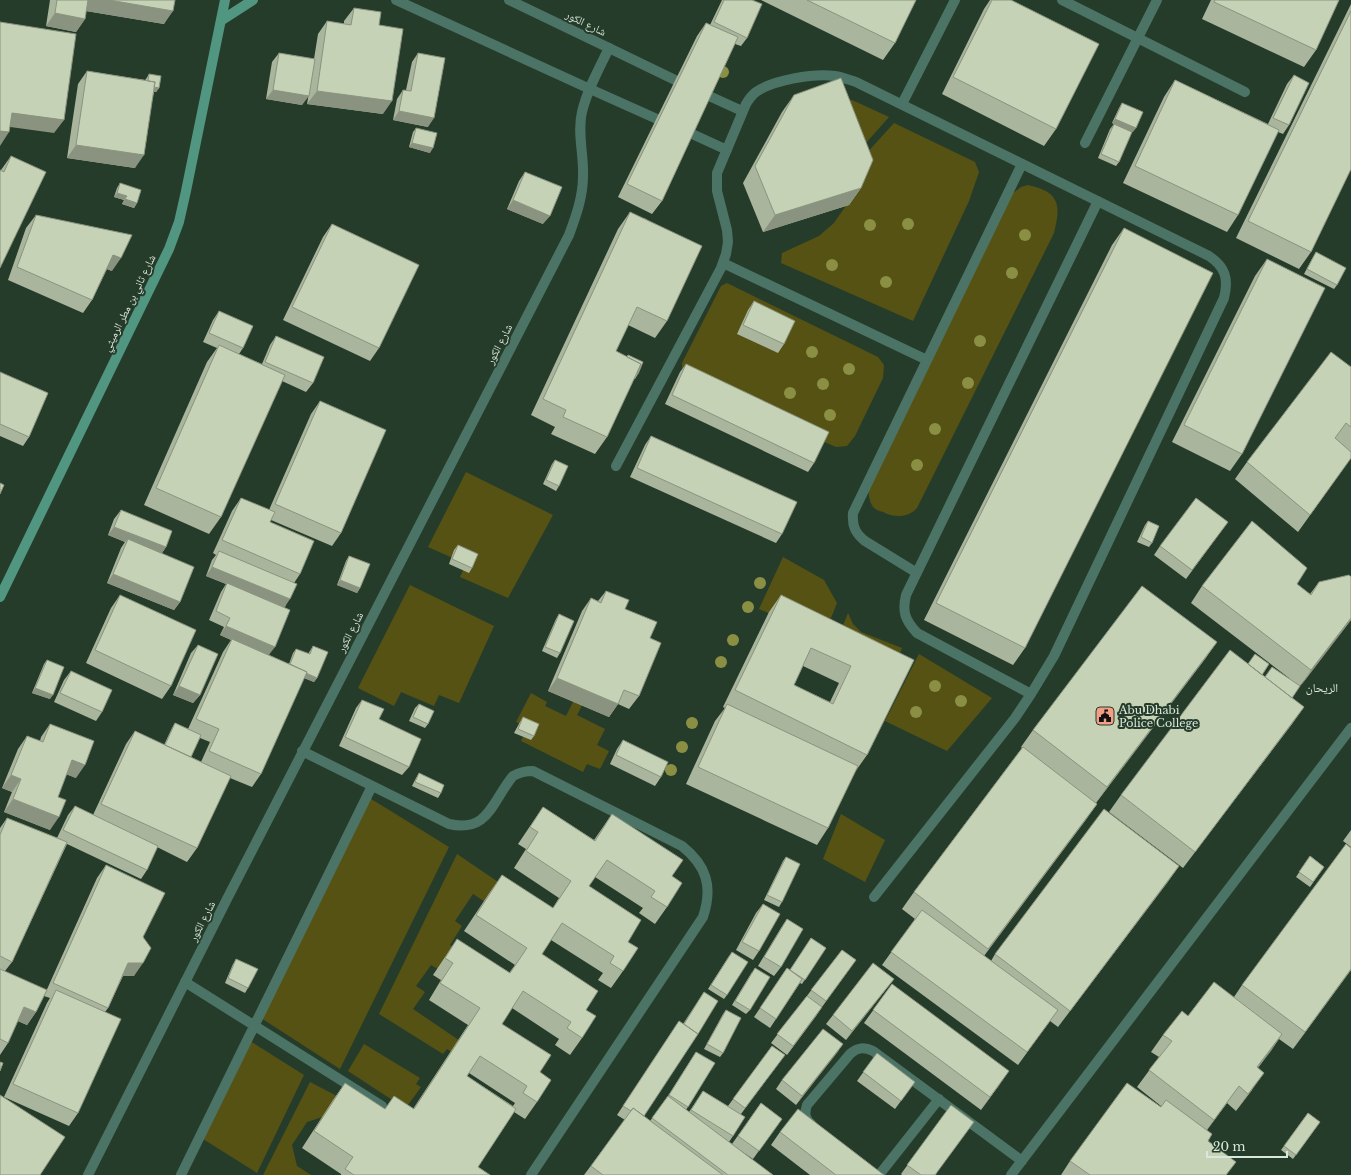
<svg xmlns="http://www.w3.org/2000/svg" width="1351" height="1175" font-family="'Libre Baskerville','Noto Naskh Arabic',serif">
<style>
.green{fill:#565214}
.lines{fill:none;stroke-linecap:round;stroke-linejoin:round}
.lane{stroke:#4b7467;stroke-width:10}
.street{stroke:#4b7467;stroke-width:10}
.secondary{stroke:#519681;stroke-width:10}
.tree{fill:#8a8f43}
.wall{fill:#a9b59c;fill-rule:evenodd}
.shaded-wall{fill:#8a937f}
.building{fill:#c5d2b5;stroke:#8a937f;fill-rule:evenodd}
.labels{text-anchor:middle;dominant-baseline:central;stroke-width:4;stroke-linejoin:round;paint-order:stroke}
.street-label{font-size:11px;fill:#dae7dc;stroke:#263c2a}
.poi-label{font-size:11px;fill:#dae7dc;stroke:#263c2a;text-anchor:start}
.neighbourhood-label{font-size:12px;fill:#dae7dc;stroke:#263c2a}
</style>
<rect width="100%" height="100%" fill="#263c2a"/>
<!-- green -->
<path class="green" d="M843,100h9l37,17 -32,36z
M894,123l81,39 4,10 -10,29 -56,120 -132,-58 1,-10 37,-17 15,-13 11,-16 19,-51z
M1028,185c32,7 33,20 26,48l-137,275c-9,10 -23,10 -34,4 -3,-1 -7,-2 -9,-4 -4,-4 -5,-12 -6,-18l144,-296 9,-7z
M727,283l151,74 6,8 -1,13 -28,58 -8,10 -11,1 -146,-64 -8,-8v-12l39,-77z
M466,472l87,43 -45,83 -48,-21 6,-13 -38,-17z
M783,557l41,23 13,23 -6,15c-13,-1 -17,2 -24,12l-48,-21z
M410,585l84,41 -35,77 -20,-8 -5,11 -33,-14 -7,14 -36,-18z
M848,613l5,11 8,8 41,16 -9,24 -42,-19 -4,-15 -5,-10z
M919,654l73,44 -45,53 -62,-30z
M582,684l9,4 -14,27 28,14 -8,16 12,6 -9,18 -13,-5 -4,8 -62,-31 6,-13 -11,-6 15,-29 16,9 -2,4 21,10z
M368,797l81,50 -109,222 -79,-51z
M841,814l44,26 -20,42 -42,-23z
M457,854l84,57 -51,-6 -17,-11 -18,27 7,5 -12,19 49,33 -12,34 -50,-34 4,-7 -10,-6 -15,21 9,6 -12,17 53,36 -8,11 -11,-7 -4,5 -64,-40z
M250,1041l54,34 -47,98 -54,-34z
M364,1044l56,34 -4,6 5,3 -13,18 -6,-4 -2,4 -52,-34z
M310,1082l46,24 -49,16 -15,23 5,21 14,9h-48z"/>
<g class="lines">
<!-- lane -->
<path class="lane" d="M1062,0l183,92
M609,48l66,32
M590,89l67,30
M707,95l35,16
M902,104l53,-104
M690,133l37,17
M1085,143l72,-143
M723,263l204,97
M616,466l105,-198 5,-14 2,-12 -1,-12 -10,-39v-18l29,-69c3,-5 6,-9 10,-12 17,-12 58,-19 79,-16 7,1 14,4 21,6l353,174c16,11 20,22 15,42l-170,358 -23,38 -16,24 -141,179
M917,573l-52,-32c-10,-8 -13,-15 -12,-28l169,-349
M1031,694l-114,-61c-12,-13 -15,-21 -11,-38l192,-394
M302,751l147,73c40,9 43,-23 64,-48 7,-4 12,-5 20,-5l149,75c25,20 31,41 21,71l-172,258
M185,982l197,124
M812,1125c-7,-6 -8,-11 -5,-20l43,-51c8,-7 14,-7 23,-3l149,110
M181,1175l191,-389
M879,1175l60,-76
M1011,1175l340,-447"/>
<!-- street -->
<path class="street" d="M396,0l194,89
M88,1175l140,-278 341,-662c7,-19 14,-38 14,-59 1,-21 -6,-43 -1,-64 5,-22 17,-43 27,-64l-100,-48"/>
<!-- secondary -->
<path class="secondary" d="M222,20l31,-20
M0,597l169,-348 10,-27 7,-31 39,-191"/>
</g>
<!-- trees -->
<g class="tree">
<circle cx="723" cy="72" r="6"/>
<circle cx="643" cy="224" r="6"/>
<circle cx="908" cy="224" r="6"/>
<circle cx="870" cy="225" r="6"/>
<circle cx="1025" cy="235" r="6"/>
<circle cx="832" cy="265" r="6"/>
<circle cx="1012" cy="273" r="6"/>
<circle cx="886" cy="282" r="6"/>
<circle cx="980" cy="341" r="6"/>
<circle cx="812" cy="352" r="6"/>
<circle cx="849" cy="369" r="6"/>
<circle cx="968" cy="383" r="6"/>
<circle cx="823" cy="384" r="6"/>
<circle cx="790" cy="393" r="6"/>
<circle cx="830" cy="415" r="6"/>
<circle cx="935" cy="429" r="6"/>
<circle cx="917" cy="465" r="6"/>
<circle cx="760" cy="583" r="6"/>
<circle cx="748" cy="607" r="6"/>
<circle cx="733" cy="640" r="6"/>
<circle cx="721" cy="662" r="6"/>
<circle cx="935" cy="686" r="6"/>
<circle cx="961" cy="701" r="6"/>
<circle cx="916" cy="712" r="6"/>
<circle cx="692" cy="723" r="6"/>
<circle cx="682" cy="747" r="6"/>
<circle cx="671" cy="770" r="6"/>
</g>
<!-- wall -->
<path class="wall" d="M50,0h125l-11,24 -78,-13 -1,8 -9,13 -30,-6z
M722,0h30l-5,38 -6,8 -6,-2 -73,157 -10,13 -34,-17 79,-161 9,-13 4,2z
M761,0h155l-21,43 -12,17z
M990,0h21l45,129 -12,17 -102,-52 42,-85z
M1211,0h128l-23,50 -12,17 -102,-48z
M1351,4v165l-40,83 -12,17 -63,-31z
M354,8l25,17 4,89 -76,-10 2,-11 -7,12 -36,-6 6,-37 7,-9 35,6 4,-25 9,-13 17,3v-3z
M418,53l10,74 -35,-7 4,-21 6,-9h3l6,-28z
M87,71l58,9 1,-1 3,-5 10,14 -3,4h-2l-19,76 -68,-10 11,-74z
M1294,75l-5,50 -6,9 -5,-2 -40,83 -11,17 -104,-49 41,-86 11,-17 93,44 19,-40z
M794,95l67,93 -12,17 -86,27 -20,-49 39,-71z
M1122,103l11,29 -21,-9 7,-15z
M1114,124l5,38 -3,4 -18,-8 12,-29z
M416,128l14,25 -21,-6 4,-15z
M11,156l-11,112 1,-98z
M525,172l18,52 -36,-15 12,-28z
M120,183l17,20 -3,5 -12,-4 2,-4 -10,-3 3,-9z
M630,212l37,109 -12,17 -27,-13 -12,26 22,23 -3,5h-1l-27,58 -12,17 -44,-20 4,-7 -24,-12 87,-186z
M36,215l76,56 -5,-2 -15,31 -9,13 -75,-33 18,-52z
M332,224l47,124 -9,13 -87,-41 40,-83z
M1124,228l-99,420 -12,17 -89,-45 188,-375z
M1316,252l21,33 -3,4 -30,-15 9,-17z
M1267,259l-25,195 -12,17 -58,-29 83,-166z
M754,301l30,43 -6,9 -41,-19 11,-24z
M219,311l24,37 -4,6 23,10 8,-19 6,-9 37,47 -7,9 -24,-11 -61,136 -12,17 -65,-29 63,-143 10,-14 -14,-6 10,-22z
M686,364l128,99 -6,9 -143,-68 15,-32z
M1351,367v91l-53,74 -63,-53 12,-17z
M0,372l29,65 -6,9 -23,-10z
M320,401l21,132 -9,13 -61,-26 -1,2 30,52 -6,9 -9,24 -16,48 20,9 4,-11 3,-4 12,5 5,-8 4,32 -3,4 -10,-4 -43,96 -9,13 -22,-9 -33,70 -10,14 -30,-15 -10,23 -6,9 -74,-35 -55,118 -7,9 31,41 -9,13 -9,-4 -10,22 -8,12v-227l7,-10 50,20 11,-23 7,-9 18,9 33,-71 9,-13 29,14 8,-17 3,-5 13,6 35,-77 8,-12 -11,-5 4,-8 -15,-7 12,-28 5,-8 -20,-8 6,-16 4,-5 -3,-2 19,-42 9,-13 28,12 42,-96zM200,738l10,4 -9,20 -10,-5z
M651,436l131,98 -6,9 -146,-66 15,-32z
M555,460l4,26 -3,5 -13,-7 9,-20z
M121,510l45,37 -4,6 18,49 -6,8 -67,-27 14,-35 4,-6 -17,-7 6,-16z
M1148,521l4,22 -3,4 -12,-5 8,-17z
M1228,522l-42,57 -32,-24 6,-9z
M458,545l14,23 -3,5 -20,-9 5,-14z
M349,556l11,32 -3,5 -20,-8 9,-24z
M1351,577v43l-51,66 -8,12 12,9 -12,17 -109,144 -74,-56 12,-17 141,-120 3,2 24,1 -98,-75 11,-17 95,-2 13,10 9,-12z
M606,591l19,18 25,29 -11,58 -10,13 -11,-5 -9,13 -61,-26 34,-80 9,-13 7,3z
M120,595l51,91 -9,13 -76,-36 25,-55z
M781,595l133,65 -47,95 -12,17 -27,56 -11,17 -131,-61 29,-63 10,-13 -2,-1 46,-95zM803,666l36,17 -9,19 -36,-17z
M559,614l1,39 -3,5 -15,-7 14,-32z
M1217,642l-12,17 -109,144 1,1 -12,17 -101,135 7,5 4,-7 184,-88 -12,17 -109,144 -8,-6 -32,44 -136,-100 33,-46 -13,-10 12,-17 108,-144 -1,-1 12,-17z
M198,645l2,50 -7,8 -20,-8 18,-42z
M47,660l3,39 -18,-6 12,-29z
M71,671l31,41 -6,9 -42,-19 10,-22z
M362,700l17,19 30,48 -7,8 -63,-29 17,-38z
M419,704l9,20 -3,4 -16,-7 6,-13z
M523,717l11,19 -3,4 -17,-7 6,-11z
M50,724l26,54 -10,-4 -8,23 -8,33 -46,-18 8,-20 -10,-4 16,-39 9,-13 13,5 1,-4z
M623,740l38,37 -6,9 -45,-22 7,-15z
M419,773l22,20 -3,5 -26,-12 4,-8z
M543,807l51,33 18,-26 60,62 -5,31 -12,17 -16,-11 4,-5 -48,-31 -6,9 39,56 -5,29 -12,17 -13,-8 5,-7 -52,-33 -9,14 44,56 -4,28 -12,17 -15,-10 4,-6 -47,-31 -10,16 38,48 -3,30 -12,17 -11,-7 -36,55 12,8h-149v-1l-39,-26 31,-48 12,-17 40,26h28l55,-84 -39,-25 12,-20 -8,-5 24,-36 52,34 6,-8 -51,-34 26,-39 12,-17 51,33 6,-10 -45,-30 12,-19 -8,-5zM469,1073l46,30 -2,3 -46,-30z
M1351,830v17l-8,-6z
M1310,856l14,11 -14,20 -14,-10z
M786,857l-4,45 -3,5 -15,-7 19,-39z
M106,865l37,72 -9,39h-11l-15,32 -3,4 -27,101 -9,13 -65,-29 43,-94 3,-5 -6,-2 53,-118z
M763,904l-4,47 -6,9 -17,-10 20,-37z
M787,919l-6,48 -7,9 -16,-10 23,-38z
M811,938l15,10 -24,36 -2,-1 -30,45 -16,-11 33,-49 3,2z
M842,950l14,10 -34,47 -6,9 -29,39 -16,-12z
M729,956l-2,39 -3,4 -16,-10z
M236,959l12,29 -3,5 -20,-10 8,-19z
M1351,970l-58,79 -14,-10 -21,29 -6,22 -16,21 -9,-8 -20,27 1,11 19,34h-166l9,-14 91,-54v-1l-24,-19 22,-30 -8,-5 12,-17 25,-19 46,-19 8,-12z
M752,972l-2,38 -4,4 -14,-9z
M894,979l-7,9 -41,52 -20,-16 7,-9z
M892,984l108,100 -19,26 -117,-87z
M704,992l-60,124 6,5 18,-25 28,-44 19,11 -29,47 3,2 14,-21 25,15 44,-60 13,9 -44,59 -8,22 -4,6 3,2 29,-41 21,16 -29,40 -21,-14 41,30h-189l41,-55 -8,-5 62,-94 4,3z
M726,1010l-3,43 -3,4 -16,-8 19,-35z
M843,1044l-47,61 -20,-16 6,-9z
M877,1053l38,29 -20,27 -38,-28z
M951,1105l-15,70h-34l-1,-1z
M1308,1113l12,9 -27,37 -12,-9z
M780,1132l104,43h-74l-39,-30z"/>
<!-- shaded-wall -->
<path class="shaded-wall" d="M86,0h23l64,11 -9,13 -84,-14z
M55,13l30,6 -9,13 -30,-6z
M147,86l12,2 -3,4 -12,-2z
M273,90l36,6 -7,9 -36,-6z
M317,91l75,10 -9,13 -76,-10z
M399,111l35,7 -6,9 -35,-7z
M12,113l52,7 -10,13 -51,-7z
M1115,119l21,9 -3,4 -21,-9z
M0,131l9,1 -9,14z
M412,143l21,5 -3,5 -21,-6z
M76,145l68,10 -9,13 -68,-10z
M861,188l-12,17 -86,27 12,-17z
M117,193l10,3 -3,4 -10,-3z
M125,199l12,4 -3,5 -12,-4z
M513,200l37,16 -7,8 -36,-15z
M113,255l8,3 -9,13 -8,-3z
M114,527l52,20 -6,9 -32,-17 -3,3 -17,-7z
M212,567l78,32 -6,9 -57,-25 -1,1 -20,-8z
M113,574l67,28 -6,8 -67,-27z
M340,580l20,8 -3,5 -20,-8z
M1351,618v2l-51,67 11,-17z
M226,626l49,21 -7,9 -48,-21z
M1217,642l-12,17 -110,145 12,-17z
M289,666l28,12 -3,4 -28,-11z
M557,678l61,26 -9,13 -61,-26z
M179,686l21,9 -7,8 -20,-8z
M35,688l18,7 -3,4 -18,-6z
M1304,707l-12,17 -109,144 12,-16z
M72,760l13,5 -9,13 -13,-5z
M11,775l10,4 -9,13 -10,-4z
M13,799l46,18 -9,13 -46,-18z
M1097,804l-12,17 -109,144 12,-16z
M1179,866l-12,17 -109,144 12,-16z
M128,963h15l-9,13h-15z
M1351,969v1l-58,79 12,-17z
M894,979l-7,9 -41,52 6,-9z
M24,1007l12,5 -9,13 -12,-5z
M822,1007l-6,9 -29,39 6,-9z
M1282,1034l-11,17 -26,33 12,-17z
M843,1044l-6,9 -41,52 6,-9z
M1009,1071l-9,13 -19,26 9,-13z
M1264,1073l-12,17 -16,21 12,-17z
M1239,1086l-12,17 -25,34 12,-17z"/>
<!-- building -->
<path class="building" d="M57,0h31l-3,19 -30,-6z
M109,0h66l-2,11z
M724,0h28l10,4 -15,34 -33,-16z
M807,0h109l-21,43z
M992,0h19l88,44 -43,85 -103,-52z
M1215,0h124l-23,50 -102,-48z
M354,8l27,4 -2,13 24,4 -11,72 -75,-10 10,-70 24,4z
M1351,11v158l-40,83 -63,-31z
M0,22l76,12 -12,86 -52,-7 -3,19 -9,-1z
M706,23l32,14 -76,164 -35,-17z
M279,53l36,6 -6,37 -36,-6z
M418,53l27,5 -11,60 -35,-7 4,-21 8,1z
M87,71l68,11 -11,73 -68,-10z
M149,74l12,2 -2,12 -5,-1 1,-5 -7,-1z
M1294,75l15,8 -20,42 -16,-7z
M841,78l32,82 -12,28 -86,27 -20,-49 39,-71z
M1175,80l104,50 -41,85 -103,-49z
M1122,103l21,9 -7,16 -21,-9z
M1114,124l18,8 -13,30 -18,-8z
M416,128l21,5 -4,15 -21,-5z
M11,156l35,16 -46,96v-98l4,2z
M525,172l37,15 -12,29 -37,-16z
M120,183l21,7 -4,13 -12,-4 2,-3 -10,-3z
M630,212l72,34 -35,75 -30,-14 -21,44 25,13 -34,73 -44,-20 3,-7 -23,-11z
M36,215l96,20 -11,23 -8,-3 -21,45 -75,-33z
M332,224l87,41 -40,83 -87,-41z
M1124,228l89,45 -188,375 -89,-45z
M1316,252l30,16 -9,17 -30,-16z
M1267,259l58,29 -83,166 -58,-29z
M754,301l41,20 -11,23 -41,-19z
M219,311l34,15 -10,22 -34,-15z
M276,336l48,21 -11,26 -48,-21z
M219,345l66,30 -64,142 -65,-29z
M1331,352l20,15v60l-5,-4 -11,15 16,14v6l-41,57 -63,-53z
M628,355l15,7 -5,12h-1l4,-10 -14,-7z
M686,364l143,68 -15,31 -142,-68z
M0,372l48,21 -19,44 -29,-13z
M320,401l66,29 -45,103 -66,-29z
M651,436l146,66 -15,32 -145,-66z
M555,460l13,6 -9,20 -13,-6z
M0,483l4,2 -4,9z
M241,498l34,14 -5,10 44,19 -14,33 -78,-34z
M1196,498l32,24 -36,48 -32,-24z
M121,510l51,21 -6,16 -52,-20z
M1148,521l11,5 -7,17 -11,-6z
M1252,521l55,47 -10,16 14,11 8,-13 30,-7 2,2v41l-40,52 -109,-84z
M128,539l66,28 -14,35 -67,-28z
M458,545l20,9 -6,14 -20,-9z
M219,551l78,33 -7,15 -78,-32z
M349,556l21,8 -10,24 -20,-8z
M227,583l63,27 -15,37 -49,-21 4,-8 -14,-7z
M1142,586l75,56 -110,145 -74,-57z
M606,591l23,9 -4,9 32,13 -7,16 11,5 -22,53 -15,-6 -6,14 -61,-26 34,-80 10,5z
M120,595l76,35 -25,56 -76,-36z
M781,595l133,65 -47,95 -132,-65zM811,648l40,18 -18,38 -39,-19z
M559,614l15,7 -14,32 -15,-6z
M232,639l75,33 -46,102 -52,-23 10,-22 -23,-10z
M198,645l20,9 -18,41 -21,-9z
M313,646l15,6 -11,26 -11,-5 1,-1 -17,-8 6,-15 14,5z
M1230,650l74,57 -109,145 -74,-57z
M1255,654l14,10 -7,11 -14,-11z
M47,660l17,7 -11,28 -18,-7z
M1272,667l28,19 -8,12 -27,-21z
M71,671l41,19 -10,22 -42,-19z
M362,700l22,9 -5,10 42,20 -12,28 -64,-30z
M419,704l15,7 -6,13 -15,-7z
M727,704l131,62 -30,62 -130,-61z
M523,717l16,7 -5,12 -16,-7z
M175,723l26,12 -10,22 -26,-12z
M50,724l44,17 -9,24 -13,-5 -14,37 8,3 -7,17 -46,-18 8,-20 -10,-4 16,-39 16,6z
M135,731l96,45 -34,72 -96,-44z
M623,740l45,22 -7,15 -45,-22z
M1023,747l74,57 -109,145 -74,-57z
M419,773l25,12 -3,8 -26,-11z
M75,806l83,40 -11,24 -84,-40z
M543,807l52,34 17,-27 71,46 -11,16 10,7 -15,24 -16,-10 4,-6 -48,-31 -18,26 52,34 -13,22 10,6 -15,23 -13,-8 4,-7 -52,-33 -20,31 56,37 -12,19 10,6 -14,22 -15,-10 4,-6 -48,-31 -21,33 49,31 -11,17 11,8 -14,22 -14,-9 4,-7 -47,-30 -13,20 49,33 -38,58 12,8h-136l-9,-6 8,-12 -39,-26 31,-48 40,26 9,-13 20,13 66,-101 -40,-25 13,-20 -8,-5 12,-19 53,34 17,-25 -51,-33 26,-40 51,33 18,-27 -45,-30 12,-19 -8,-5z
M1104,809l75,57 -109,145 -75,-57z
M7,818l60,24 -55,120 -12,-6v-121z
M1346,844l5,4v121l-46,63 -63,-47z
M1310,856l14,11 -11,15 -14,-10z
M786,857l14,7 -18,38 -15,-7z
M106,865l59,28 -22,44 8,11 -8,15h-15l-20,45 -55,-25z
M763,904l17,10 -21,37 -17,-9z
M922,910l136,100 -31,42 -136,-100z
M787,919l16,10 -22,38 -17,-10z
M811,938l15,10 -21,32 -15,-10z
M842,950l14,10 -30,41 -15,-11z
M732,952l16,10 -21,33 -16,-10z
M236,959l22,10 -10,19 -20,-10z
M873,963l21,16 -42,52 -19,-16z
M755,968l15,9 -20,33 -15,-9z
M787,968l15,11 -26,40 -16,-11z
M0,969l47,21 -11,22 -12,-5 -16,36 -8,-4z
M1214,982l68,52 -25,33 7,6 -16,21 -9,-8 -25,34 -65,-50 23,-29 -9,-6 19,-24 6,5z
M892,984l117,87 -19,26 -117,-87z
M56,990l65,29 -43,94 -65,-29z
M704,992l14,9 -20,33 -14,-10z
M807,996l15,11 -29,39 -16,-12z
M726,1010l15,8 -18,35 -16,-9z
M679,1021l19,13 -54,82 -11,-8 -2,3 -8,-5z
M823,1029l20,15 -41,52 -20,-16z
M772,1046l13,9 -40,53 -12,-9z
M696,1052l19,11 -27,44 -19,-12z
M877,1053l38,29 -14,19 -38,-29z
M0,1062l3,1 -3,8z
M1127,1083l34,24 5,-7 46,34 -4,7 28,21 -10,13h-136l-20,-14z
M703,1091l42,26 -12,19 -42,-26z
M0,1095l65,42 -25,38h-40z
M668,1096l105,79h-45l-76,-57z
M761,1103l21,16 -23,32 -21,-15z
M951,1105l23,17 -39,53h-14l-14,-10z
M633,1108l90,67h-120l-12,-9z
M798,1109l86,66h-48l-56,-43z
M1308,1113l12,9 -24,33 -12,-9z"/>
<!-- icons -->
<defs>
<symbol id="civic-square" viewBox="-11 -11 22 22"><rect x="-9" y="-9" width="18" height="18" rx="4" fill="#f39f84" stroke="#263c2a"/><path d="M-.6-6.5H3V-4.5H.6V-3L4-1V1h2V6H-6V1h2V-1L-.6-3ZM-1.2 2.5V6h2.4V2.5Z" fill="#111"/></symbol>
</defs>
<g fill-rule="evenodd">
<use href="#civic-square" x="1094" y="705" width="22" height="22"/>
</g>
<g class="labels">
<!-- street labels -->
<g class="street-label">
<text transform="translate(586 23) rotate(26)">شارع الكور</text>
<text transform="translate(129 303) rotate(-64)">شارع ثاني بن مطر الرميثي</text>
<text transform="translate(499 344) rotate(-63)">شارع الكور</text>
<text transform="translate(350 632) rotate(-63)">شارع الكور</text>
<text transform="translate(202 921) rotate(-63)">شارع الكور</text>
</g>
<!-- poi labels -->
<g class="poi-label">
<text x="1119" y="710">Abu Dhabi<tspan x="1119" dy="13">Police College</tspan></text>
</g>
<!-- neighbourhood labels -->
<g class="neighbourhood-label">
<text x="1322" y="687">الريحان</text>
</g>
</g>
<!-- scale -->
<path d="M1207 1151v6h80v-6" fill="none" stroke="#dae7dc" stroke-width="2"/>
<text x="1213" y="1151" font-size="12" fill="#dae7dc" stroke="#263c2a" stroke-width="3" paint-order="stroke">20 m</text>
</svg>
